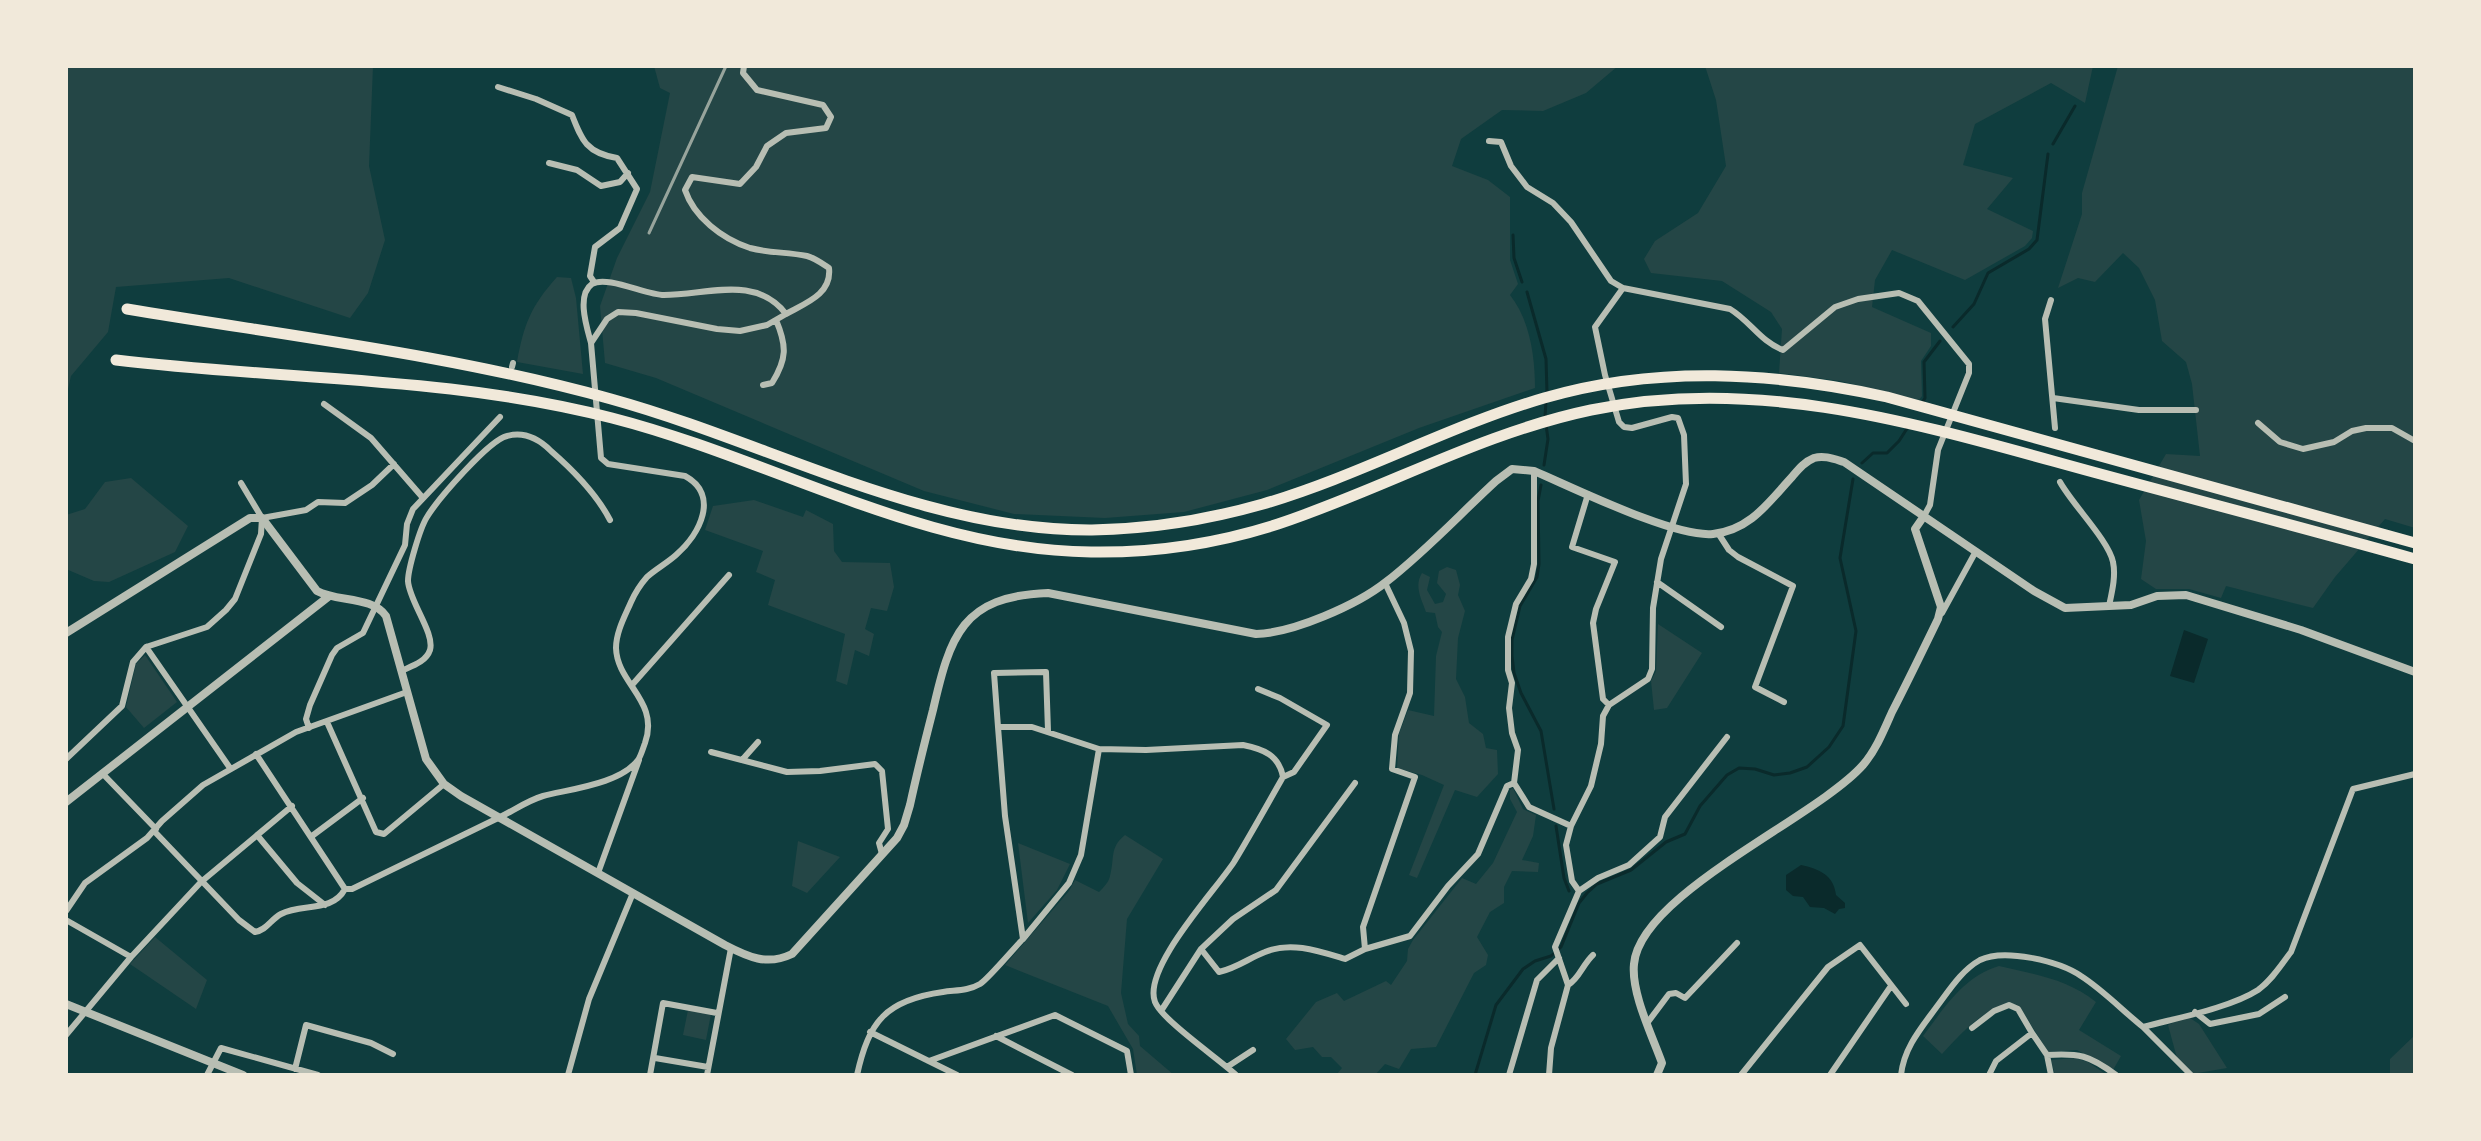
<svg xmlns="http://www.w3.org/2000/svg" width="2481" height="1141" font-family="Helvetica,sans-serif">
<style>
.green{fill:#244646}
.water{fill:#0a2a2b}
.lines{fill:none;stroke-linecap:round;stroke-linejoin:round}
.stream{stroke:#0a2a2b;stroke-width:3}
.minor{stroke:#b8beb3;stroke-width:6}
.tertiary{stroke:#b8beb3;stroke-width:8}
.motorway{stroke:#f1e9da;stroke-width:11}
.rail{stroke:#97a49c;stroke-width:3}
</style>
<rect width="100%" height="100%" fill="#0f3d3e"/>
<!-- green -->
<path class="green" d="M66,66h307l-4,100 16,74 -17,53 -18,25 -121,-40 -113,9 -8,45 -37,44 -5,22z
M654,66h964l-32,27 -43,18 -41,-1 -41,29 -9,27 36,14 22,17v63l8,24 -8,11c20,25 25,62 25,93l-116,40 -152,62 -83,22 -79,6 -91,-4 -90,-23 -268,-113 -51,-15 -5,-57 17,-48 33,-66 20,-99 -10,-5z
M1705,66h388l-8,37 -34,-20 -76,41 -12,41 50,13 -26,31 46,22 -1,7 -7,8 -60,34 -73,-30 -17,30 -3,27 59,26v13l-10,15 1,35 -3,4 -79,-19 -61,-8 3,-44 -11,-17 -49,-31 -71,-8 -7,-14 11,-18 43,-28 28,-47 -10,-66z
M2118,66h297v462l-30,-9 -50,58 -22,31 -87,-22 -5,12 -32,-9h-33l-15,-10 5,-38 -7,-41 27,-46 34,2 -8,-72 -6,-22 -24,-21 -7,-41 -16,-32 -16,-15 -28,29 -17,-4 -20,10 24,-74v-21z
M557,277l14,1 5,20 7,76 -66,-12c7,-38 14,-56 40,-85z
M131,478l57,48 -13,26 -66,30 -15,-1 -28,-12v-54l19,-6 20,-27z
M754,500l49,17 3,-7 27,14 1,27 8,11 48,1 4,24 -7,24 -16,-3 -6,21 9,5 -5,22 -14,-6 -8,35 -11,-4 9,-47 -77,-29 7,-25 -19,-8 7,-21 -58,-21 8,-24z
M1447,567l9,3 4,15 -2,10 7,16 -7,27 -2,41 9,18 4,26 14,11 3,14 11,2 1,24 -21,23 -22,-7 -38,88 -8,-3 35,-90 -22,-10 -25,-7 2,-34 9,-24 26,6 2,-60 6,-24 -4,-5 -3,-14 -9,-1c-5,-14 -12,-26 -4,-39l8,4 -3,13 8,14 8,-2 3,-8 -9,-11 2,-12z
M1658,624l44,29 -35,55 -13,2 -3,-29 5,-10z
M145,655l32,47 -33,26 -18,-21 10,-43z
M1513,788l10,21 13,6 -3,21 -11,24 17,3 -1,9 -26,-1 -8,16v16l-14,9 -13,25 11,18 -2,10 -12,8 -38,74 -25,2 -12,20 -14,-5 -10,11h-39l6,-7 -11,-11h-9l-9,-10 -18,3 -9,-11 30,-37 21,-9 7,8 42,-20 5,4 16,-24 1,-12 5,-9 49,-62 14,6 17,-21 24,-51 -7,-13v-9z
M1125,835l38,24 -36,60 -6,74 7,31 11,12 1,10 34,29h-37l-4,-26 -25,-43 -103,-41 64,-74 6,-11 24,12c4,-4 10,-10 11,-16 5,-18 -1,-28 15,-41z
M798,841l42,16 -33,36 -15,-7z
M1018,843l52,21 -13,26 -29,33z
M155,937l52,43 -11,29 -66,-45z
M1999,966c35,8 69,13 97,36l-17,28 42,26 -8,14 -36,-20 -29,2 -28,-45 -12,-5c-28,11 -46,30 -66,52l-19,-18c22,-29 40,-59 76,-70z
M688,1010l23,4 -5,26 -23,-5z
M2187,1016l12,8 28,44 -35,6 -15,-16 -9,-33z
M2415,1035v40h-25v-16z
M2075,1058l13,4 19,13h-52l-4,-15z"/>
<!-- water -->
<path class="water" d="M2184,630l24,9 -14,44 -24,-7z
M1801,865c18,4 33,10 35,30l9,8v5l-6,1 -4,5 -11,-6 -14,-1 -7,-10 -10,-1 -7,-6v-15z"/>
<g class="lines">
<!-- stream -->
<path class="stream" d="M2053,144l22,-38
M1513,235l1,23 8,24
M1527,292l19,67 1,34
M1953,327l21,-23 14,-31 41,-24 8,-9 11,-86
M1922,403l3,-5 -1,-36 16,-21
M1545,417l1,-16
M1862,463l11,-10h14l12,-12 9,-14
M1544,465l4,-26 -2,-14
M1541,485l-3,16 1,63 -2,13 -17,29 -8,34v16l2,17 7,20 20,38 13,78
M1556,826l8,52 5,13
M1475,1075l21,-70 27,-36 12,-8 16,-5 10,-9 18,-44 8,-10 10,-9 34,-14 35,-28 19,-8 15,-28 27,-31 12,-7 16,1 19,6 16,-2 17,-6 22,-20 14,-21 13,-95 -16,-73 13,-79"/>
<!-- minor -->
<path class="minor" d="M498,87l38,12 36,16c10,26 15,38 45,43l20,31 -17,39 -25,19 -5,29 4,6
M1489,141l12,1 10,24 16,21 26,16 18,19 40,59 12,7 107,21c20,12 31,33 53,41l52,-43 23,-8 41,-6 19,8 51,63v9l-31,77 -8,55 -6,11
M549,163l28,7 24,16 19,-4 8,-9
M2051,300l-6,19 10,109
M591,343c-4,-15 -15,-48 1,-59 15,-9 54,11 72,11 43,0 91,-21 122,19 20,-11 46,-20 43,-46 -6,-4 -14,-10 -22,-12 -19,-4 -39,-3 -57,-8 -28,-9 -56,-31 -65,-58l7,-13 48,7 16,-17 11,-21 19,-13 40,-5 5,-11 -8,-12 -66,-15 -14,-17 1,-7
M512,367l1,-4
M763,385l9,-2c15,-24 15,-37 4,-63
M2053,398l86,12h57
M324,404l47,34 52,60
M2258,423l22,19 23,7 31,-7 18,-11 14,-3h26l23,13
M1534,471v93l-3,15 -15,25 -8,33v33l4,13 -3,25 3,25 6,17 -4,33 15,24 42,19
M2060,482c12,22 49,59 53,80 3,14 -1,30 -4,44
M241,483l21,35
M1588,494l-16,53 43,15 -19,47 -3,14 10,76 6,6
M1718,533l11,17 9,7 55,29 -38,101 29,15
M1657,582l64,45
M1942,613l34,-62
M146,647l84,121
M401,671c11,-5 25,-9 29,-21 5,-17 -21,-49 -22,-69 0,-12 12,-53 19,-64 11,-18 62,-77 80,-81 18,-5 32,3 44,15 23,20 45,42 59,69
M632,685l97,-110
M1258,689l22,9 47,27 -33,47 -11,5
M327,722l49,110 8,2 60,-50
M998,727l-4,-54 52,-1 2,59
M309,728l-3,-9 4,-14 22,-50 5,-7 26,-15 42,-88 2,-21 6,-15 87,-92
M711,752l76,20 33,-1 55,-7 7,7 6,58 -9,14 3,11
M256,754l89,135h7c47,-23 94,-46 142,-69 16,-7 32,-19 49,-24 27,-7 77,-12 95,-36 3,-4 5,-12 7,-17 15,-42 -28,-59 -29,-95 0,-16 9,-32 15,-46 4,-9 9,-17 16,-25 9,-8 20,-14 29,-22 24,-21 44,-60 9,-79l-77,-12 -7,-6 -10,-115 16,-24 11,-7 18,1 81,16 23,2 27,-6 19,-11
M66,759l56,-53 11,-44 13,-15 61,-20 19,-17 9,-11 26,-65 1,-16 44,-8 12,-8 27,1 27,-18 22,-21
M742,760l16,-18
M102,773l54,56
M154,831l85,89 16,12c12,-2 15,-12 26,-18 21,-11 51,-1 64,-25
M257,835l40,48 28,22
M312,836l51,-38
M598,873l41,-113
M1579,891l-7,-10 -6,-36 5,-19 20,-40 10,-42 2,-28 6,-11 39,-26 4,-10 1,-61 8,-49 25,-75 -2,-49 -6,-17 -6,-1 -40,11 -8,-1 -5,-5 -14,-47 -10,-48 28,-39
M66,911l19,-28 62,-45 15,-17 41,-36 93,-53 111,-40
M66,920l65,37
M1023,939l46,-56 12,-28 18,-106
M1201,949l18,23c18,-4 30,-14 46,-20 26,-11 54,-1 80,7l20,-10 45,-13 38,-50 30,-32 29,-68 7,-3
M1365,949l-2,-22 52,-150 -23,-8 3,-34 15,-42 1,-42 -7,-28 -19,-40
M1568,985l-13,-38 24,-56 19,-13 31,-13 31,-28 5,-20 62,-80
M1161,1011l40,-62 32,-30 43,-29 79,-107
M2195,1012l15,12 49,-10 26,-17
M1648,1022l21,-28 7,-1 9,5 52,-55
M1972,1028l22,-17 15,-6 9,4 14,24
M870,1032l87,43
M66,1035l65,-78 70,-75 91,-76
M996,1036l76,39
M2047,1055l4,20
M655,1058l53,9
M929,1061l126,-46 72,36 4,24
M1227,1067l26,-17
M295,1069l11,-44 65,18 22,11
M207,1075l14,-27 97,27
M568,1075l21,-76 44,-106
M650,1075l13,-72 54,10
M707,1075l24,-127
M857,1075c12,-54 29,-75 86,-83 13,-2 25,-1 37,-8 9,-6 33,-35 43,-45l-18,-123 -7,-89h34l67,22 47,1 97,-5c20,4 36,10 40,32 -16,28 -32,57 -49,85 -18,28 -92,106 -79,140 7,18 64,57 81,73
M1509,1075l28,-95 22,-22
M1549,1075l2,-27 17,-63c11,-6 15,-21 25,-30
M1741,1075l87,-108 32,-22 46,59
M1830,1075l61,-89
M1901,1075c3,-28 21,-48 37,-70 12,-16 24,-35 42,-45 24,-12 79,1 101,16 22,14 42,35 62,51
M1989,1075l7,-14 36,-28 15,22c32,-2 42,0 69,20
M2191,1075l-48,-48c33,-9 87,-19 115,-37 14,-10 23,-25 33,-38l62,-163 62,-15"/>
<!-- tertiary -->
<path class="tertiary" d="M66,633l184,-115h12l55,73c20,11 55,5 69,25l40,143 18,25 17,12 264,149c23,12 42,21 67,9l105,-116 7,-13 6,-20c7,-32 15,-64 23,-95 17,-74 29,-114 115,-117l208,41c37,-1 101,-29 130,-52 39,-30 74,-68 110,-101l16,-12 22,2c40,17 141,67 179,63 37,-4 55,-31 78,-56 7,-8 13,-16 23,-20 10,-3 20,1 30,4l190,129 31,17 66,-3 26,-9 29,-1 115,35 114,42
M66,802l262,-205
M66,1004l177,71
M1657,1075l5,-12c-10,-28 -31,-70 -28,-99 6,-70 182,-146 229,-199 13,-15 21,-35 29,-53 16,-31 31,-62 46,-93l3,-12 -26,-78 9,-13"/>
<!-- motorway -->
<path class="motorway" d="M127,309c161,27 326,46 484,90 159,44 312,132 481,131 58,-1 115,-10 171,-26 96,-28 185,-78 281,-106 113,-33 229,-26 343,-1l528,146
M116,360c165,20 334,16 496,58 160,41 309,132 479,134 62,1 128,-9 187,-28 106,-35 203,-91 313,-114 172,-36 337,17 502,62 107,29 215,57 322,87"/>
<!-- rail -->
<path class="rail" d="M649,233l77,-167"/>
</g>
<!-- border -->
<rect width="2481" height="1141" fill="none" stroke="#f1e9da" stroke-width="136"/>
</svg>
